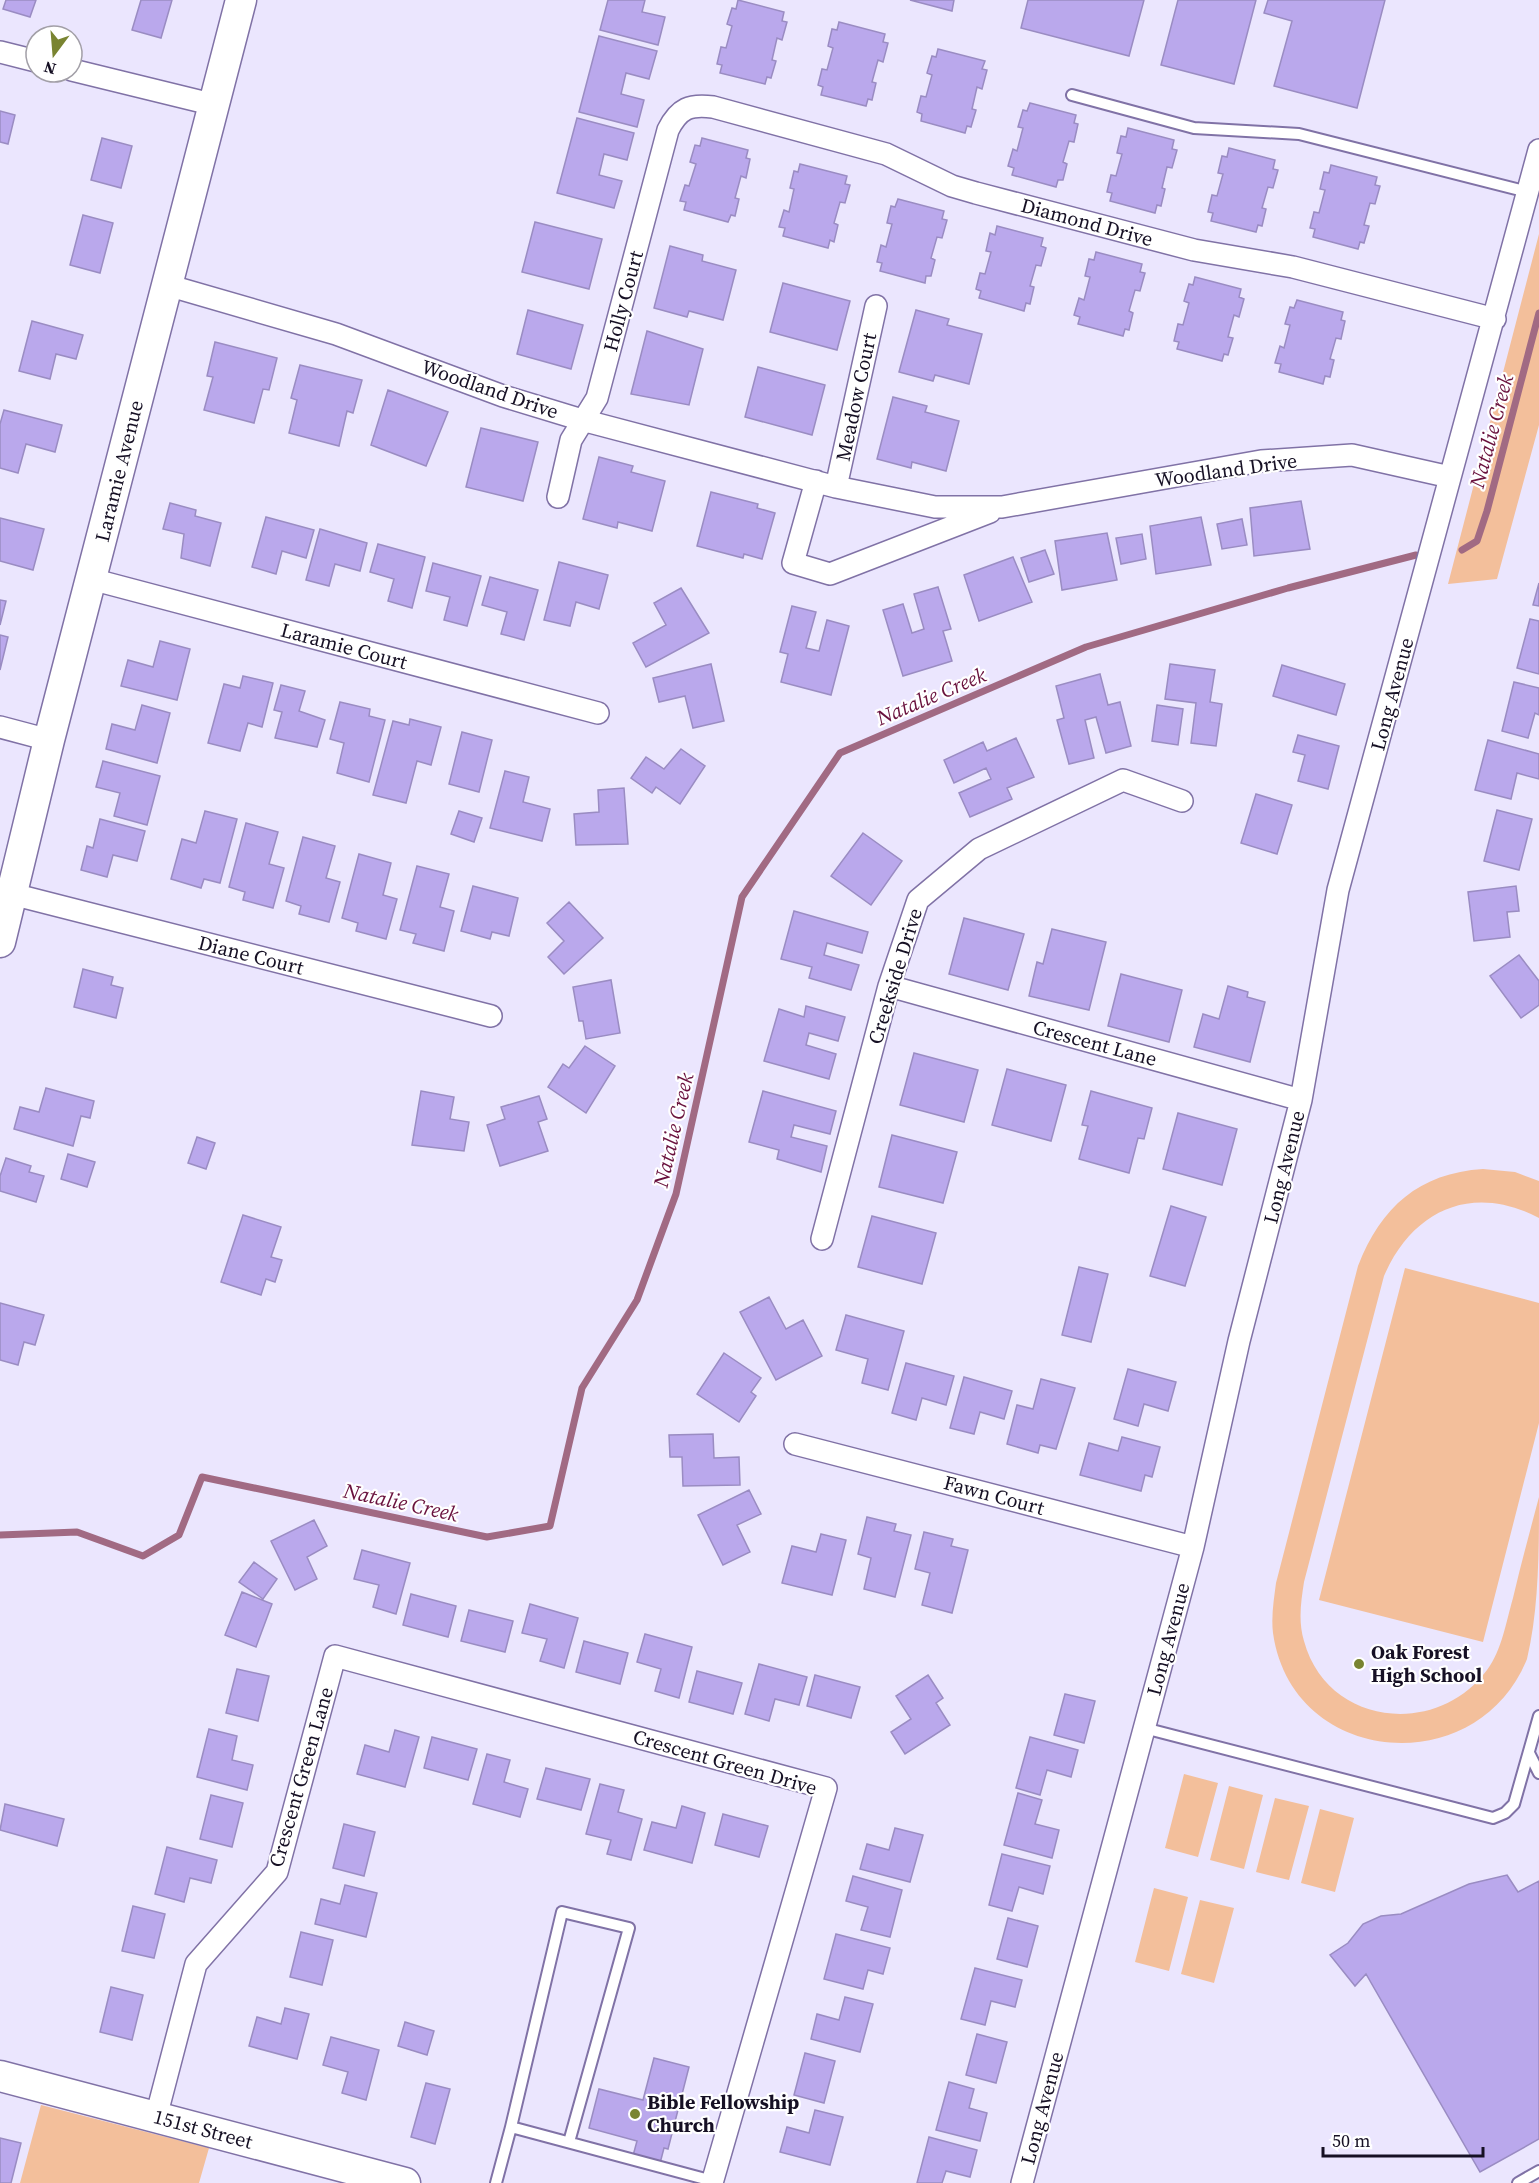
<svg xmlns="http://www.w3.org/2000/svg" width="1539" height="2183" font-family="'Source Serif 4',serif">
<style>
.green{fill:#f3bf9b}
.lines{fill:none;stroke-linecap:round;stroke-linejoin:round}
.stream{stroke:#a16a83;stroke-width:7}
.building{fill:#baa8ec;stroke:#9a8cc2;stroke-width:1.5}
.lane-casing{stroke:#8072a6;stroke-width:14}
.street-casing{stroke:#8072a6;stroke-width:24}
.secondary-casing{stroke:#8072a6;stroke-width:33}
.lane{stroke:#fff;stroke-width:10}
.street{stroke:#fff;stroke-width:21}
.secondary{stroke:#fff;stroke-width:30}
.poi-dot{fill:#798431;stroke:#fff;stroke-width:2}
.labels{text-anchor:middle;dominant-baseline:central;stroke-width:4.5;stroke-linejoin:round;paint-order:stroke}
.street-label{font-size:20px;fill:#161024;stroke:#fff}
.poi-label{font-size:20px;font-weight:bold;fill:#161024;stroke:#fff;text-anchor:start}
.water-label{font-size:21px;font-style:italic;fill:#69113d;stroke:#fff}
</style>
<rect width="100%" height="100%" fill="#ebe6fe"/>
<!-- green -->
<path class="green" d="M1539,234v191l-42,154 -49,5z
M1483,1169l32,3 24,9v37c-66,-35 -126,-9 -155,58l-80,306c-3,20 -6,39 0,59 23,85 133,97 183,29 15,-20 19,-48 26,-72 8,-34 17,-67 26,-101 0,53 0,112 -12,162 -50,123 -235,108 -254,-26 -2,-17 1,-34 3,-50l82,-317c23,-59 61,-93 125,-97z
M1405,1268l134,35v120l-56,219 -164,-42z
M1184,1774l34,9 -20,74 -33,-9z
M1229,1786l34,9 -19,74 -34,-9z
M1275,1798l34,8 -20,74 -33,-8z
M1320,1809l34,9 -19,74 -34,-9z
M1154,1888l34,9 -19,74 -34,-9z
M1200,1900l34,8 -20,75 -33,-9z
M41,2105l168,43 -10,35h-179z"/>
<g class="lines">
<!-- stream -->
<path class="stream" d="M1462,550l15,-9 10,-30 52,-198
M0,1535l77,-3 66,24 36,-21 23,-58 285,60 63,-11 32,-138 55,-88 39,-106 66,-297 98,-144 246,-106 202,-59 128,-33"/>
</g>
<!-- building -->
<path class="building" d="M6,0h30l-6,17 -27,-8z
M141,0h31l-11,38 -29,-8z
M608,0h37l-3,12 23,5 -7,28 -58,-15z
M738,0l46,12 -2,9 5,1 -5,18 -5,-2 -5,22 4,1 -5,17 -4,-1 -2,7 -45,-11 2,-8 -5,-1 4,-17 5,1 6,-22 -5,-2 5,-16 4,1z
M910,0h44l-2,11z
M1028,0h116l-15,56 -108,-28z
M1178,0h78l-22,84 -73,-19z
M1268,0h117l-28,108 -83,-22 18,-65 -28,-8z
M839,22l46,12 -2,8 5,1 -5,19 -5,-2 -6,22 4,1 -4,17 -4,-1 -2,7 -45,-11 2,-8 -5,-2 4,-16 5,1 6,-22 -5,-2 4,-17 5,1z
M599,36l58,15 -8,28 -23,-6 -5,21 23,6 -7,27 -58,-15z
M938,49l47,12 -3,8 5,1 -5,19 -5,-2 -5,22 4,1 -5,17 -4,-1 -2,7 -44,-12 1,-7 -5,-2 4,-16 5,1 6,-22 -5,-2 5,-17 4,1z
M1030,103l46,12 -2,8 4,1 -4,18 -5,-1 -6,21 4,2 -4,16h-5l-2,7 -44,-12 2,-7 -6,-2 5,-17 4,2 6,-23 -5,-1 5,-17 4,1z
M0,111l15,4 -7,29 -8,-2z
M577,118l57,15 -7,27 -23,-6 -5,21 23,6 -8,27 -57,-15z
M1128,128l46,12 -2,9 5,1 -5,18 -5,-1 -5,21 3,1 -4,17 -4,-1 -2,8 -45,-12 2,-8 -5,-1 4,-17 5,1 6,-22 -5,-1 4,-17 5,1z
M102,138l30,8 -11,42 -30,-8z
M702,138l46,12 -2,8 4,1 -4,19 -5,-2 -6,22 4,1 -4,17 -4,-1 -3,7 -44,-12 2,-8 -6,-1 5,-16 4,1 7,-22 -6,-2 5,-17 5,1z
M1229,148l46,12 -2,9 5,1 -5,18 -5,-1 -6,21 4,1 -4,17 -4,-1 -2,7 -45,-11 2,-8 -5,-1 4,-17 5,1 6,-22 -5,-1 4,-17 5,1z
M800,164l47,12 -2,8 5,1 -5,18 -5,-1 -6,21 4,2 -4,17 -4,-2 -2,8 -45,-12 2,-8 -6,-1 5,-17 5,2 5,-23 -4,-1 4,-17 4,1z
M1331,165l46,12 -2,8 5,1 -5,18 -5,-1 -6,22 5,1 -5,17 -4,-1 -2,7 -45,-12 2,-8 -5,-1 4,-16 5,1 6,-23 -5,-1 4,-17 5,1z
M898,199l46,12 -2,8 5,1 -5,18 -5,-1 -6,21 4,2 -4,16h-5l-1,7 -45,-12 2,-8 -5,-1 4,-17 5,2 6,-23 -5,-1 4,-17 4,1z
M83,215l30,8 -13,50 -30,-8z
M535,222l67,17 -13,50 -67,-17z
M997,226l46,12 -2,8 5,2 -5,18 -5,-1 -6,21 4,1 -4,17 -4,-1 -2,8 -45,-13 2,-7 -5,-2 4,-16 5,1 6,-22 -5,-1 4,-18 5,2z
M670,246l33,9 -1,6 34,9 -13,50 -34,-9 -2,6 -33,-9z
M1096,252l46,12 -2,8 5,1 -5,18 -5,-1 -6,21 4,2 -4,17 -4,-1 -2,7 -45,-12 2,-7 -6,-2 5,-17 5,2 6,-23 -5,-1 4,-17 5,1z
M1195,277l46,12 -2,8 5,2 -5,18 -5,-2 -6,22 5,1 -5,17 -4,-1 -2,7 -45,-12 2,-7 -5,-1 4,-17 5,1 6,-22 -5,-2 5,-17 4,1z
M783,283l67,18 -13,49 -67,-18z
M1297,300l46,12 -2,8 4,1 -4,18 -5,-1 -6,21 4,1 -4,17 -5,-1 -2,8 -44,-12 2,-8 -6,-1 5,-17 4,2 6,-23 -5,-1 5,-17 4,1z
M528,310l55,15 -12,44 -54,-15z
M916,310l33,9 -2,6 35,9 -13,50 -34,-9 -2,6 -34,-9z
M32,321l51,14 -7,24 -20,-5 -6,25 -31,-8z
M647,331l56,18 -14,56 -58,-11z
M215,342l62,16 -8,32 -6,-1 -9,34 -50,-13 9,-33 -6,-1z
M300,365l62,15 -9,33 -6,-2 -8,35 -50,-13 8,-33 -6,-2z
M758,367l67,18 -13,50 -67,-18z
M388,390l60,22 -22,54 -55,-21z
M893,397l34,9 -2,6 34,9 -13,50 -34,-9 -1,6 -34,-9z
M4,410l58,15 -7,27 -29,-8 -8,29 -18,-5v-44z
M481,428l57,14 -15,59 -57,-14z
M599,457l34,9 -2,6 34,9 -13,50 -34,-9 -1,6 -34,-9z
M711,492l47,12 -1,4 18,5 -13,46 -18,-5 -1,4 -46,-12z
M1301,501l9,48 -56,7 -4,-48z
M170,503l26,7 -1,6 26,7 -11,43 -29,-8 3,-24 -21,-5z
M266,517l48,13 -8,28 -24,-7 -6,23 -24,-7z
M1201,517l10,48 -55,9 -6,-48z
M0,518l44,11 -11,41 -33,-9z
M1242,519l5,26 -25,4 -5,-25z
M320,529l47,14 -7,28 -25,-7 -6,22 -23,-6z
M1107,533l10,47 -55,10 -7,-49z
M1142,534l4,25 -25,5 -5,-26z
M378,544l47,13 -13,51 -24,-7 6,-22 -24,-7z
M1045,550l9,24 -25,8 -8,-24z
M1013,557l19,45 -53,19 -15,-46z
M559,562l49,13 -9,34 -23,-7 -6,24 -26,-6z
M433,563l48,13 -14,50 -23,-6 6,-23 -24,-6z
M490,577l48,13 -14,50 -23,-6 6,-22 -25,-7z
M1539,583v23l-6,-1z
M938,587l13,42 -8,2 9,30 -49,15 -20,-66 20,-6 9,29 12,-4 -10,-35z
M681,588l28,45 -63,34 -13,-24 33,-18 -12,-22z
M0,600l6,1 -6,24z
M792,606l24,6 -10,36 13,3 8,-31 22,6 -18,69 -50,-13 7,-28 -8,-2z
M1530,619l9,2v53l-22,-6z
M0,635l8,2 -8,33z
M160,641l30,8 -13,51 -56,-14 7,-26 25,7z
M711,664l13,57 -31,7 -8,-32 -26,6 -6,-24z
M1170,664l45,6 -5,32 12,2 -6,42 -25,-3 5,-40 -31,-4z
M1282,665l63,19 -9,31 -63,-19z
M1100,674l8,31 12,-3 11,44 -25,7 -10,-36 -11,3 9,38 -25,6 -12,-44 7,-2 -8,-32z
M243,676l30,7 -11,44 -14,-4 -8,28 -32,-8 16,-59 16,4z
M1514,682l25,6v27l-4,-2 -7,25 -26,-7z
M281,685l24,6 -6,20 26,9 -8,27 -42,-9 7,-26 -8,-2z
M340,702l30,7 -1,7 16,4 -16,62 -32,-9 7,-30 -14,-4z
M142,705l28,8 -13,50 -51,-14 6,-25 23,6z
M1157,705l26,4 -5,36 -26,-4z
M410,719l31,8 -10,38 -14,-4 -11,42 -33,-8 20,-74 16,4z
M462,732l30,8 -13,52 -30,-8z
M1298,735l41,11 -11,43 -30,-8 7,-26 -12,-3z
M1016,738l18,39 -27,11 5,11 -42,18 -11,-24 32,-14 -5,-11 -32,15 -10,-23 39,-18 4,9z
M1488,740l51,14v25l-22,-6 -6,26 -36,-9z
M681,749l24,17 -25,38 -24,-17 -4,6 -21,-15 15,-21 18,12z
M103,761l57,15 -13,49 -33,-9 6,-23 -24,-6z
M505,771l24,6 -6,25 27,7 -8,32 -52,-13z
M624,788l4,56 -52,1 -2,-31 25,-2 -1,-22z
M1256,794l36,11 -15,49 -36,-11z
M1497,810l35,9 -13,51 -35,-9z
M205,811l32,8 -17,64 -16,-4 -3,9 -30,-9 11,-40 14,4z
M459,811l23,7 -8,24 -23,-8z
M100,819l45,12 -8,30 -24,-6 -6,22 -26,-7 6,-24 6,2z
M246,823l32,9 -9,32 15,4 -11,40 -30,-8 2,-8 -16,-5z
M863,833l39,28 -31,44 -40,-29z
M303,837l32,9 -9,32 14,4 -11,40 -30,-8 2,-8 -15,-5z
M359,854l32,9 -8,32 14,4 -11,40 -30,-8 2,-8 -16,-5z
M417,866l32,8 -9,33 14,4 -10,40 -31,-8 3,-9 -16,-4z
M473,886l45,12 -9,38 -17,-4 -2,7 -29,-8z
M1516,886l3,25 -12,1 3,25 -36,4 -6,-49z
M569,902l34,36 -39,36 -16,-17 16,-16 -17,-18z
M794,911l74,21 -6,21 -35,-10 -3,12 35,10 -8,25 -42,-12 3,-11 -31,-8z
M964,918l60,16 -16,56 -59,-16z
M1052,929l54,13 -17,68 -60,-14 8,-34 6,2z
M1519,955l20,26v24l-18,13 -31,-42z
M83,969l30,8 -2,8 12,3 -7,30 -42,-11z
M1121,974l61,16 -13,52 -61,-16z
M611,980l9,53 -34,6 -3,-18h-4l-6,-34z
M1228,986l20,6 -1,5 18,5 -15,60 -56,-15 9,-33 16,5z
M806,1006l39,11 -7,24 -29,-8 -3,12 30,9 -7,25 -65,-18 15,-52 25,8z
M585,1046l30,20 -29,47 -38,-26 15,-23 6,4z
M914,1053l64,17 -14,52 -64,-17z
M1007,1069l59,16 -15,56 -59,-16z
M46,1088l48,13 -4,17 -9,-2 -8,30 -59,-17 6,-22 19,5z
M421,1091l33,6 -4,22 19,3 -5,29 -52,-6z
M763,1091l73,20 -6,23 -36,-9 -3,12 36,9 -6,26 -44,-13 2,-9 -30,-8z
M1091,1091l61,17 -8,31 -6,-1 -9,35 -50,-14 9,-33 -6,-1z
M539,1096l8,23 -9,3 10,29 -48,15 -13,-41 18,-6 -4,-12z
M1178,1113l59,16 -15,56 -59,-16z
M892,1135l65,17 -14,51 -64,-16z
M197,1137l18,6 -9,26 -18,-6z
M68,1154l27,8 -8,25 -26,-8z
M6,1158l25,8 -2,6 15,4 -8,26 -36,-11v-15z
M1171,1206l35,11 -21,69 -35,-10z
M243,1215l38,12 -10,30 11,3 -7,22 -9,-3 -5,16 -40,-13z
M872,1216l64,17 -14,51 -64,-17z
M1079,1267l29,7 -17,68 -29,-7z
M769,1297l17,32 17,-9 19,36 -46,24 -36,-68z
M0,1303l44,12 -9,30 -11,-3 -6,23 -18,-5z
M846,1315l58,16 -16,59 -26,-7 6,-24 -32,-9z
M724,1353l37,25 -10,14 5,4 -17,26 -42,-28z
M906,1363l48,13 -8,29 -24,-7 -6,22 -24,-7z
M1128,1369l48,13 -8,29 -24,-7 -6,22 -24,-7z
M964,1377l48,14 -8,28 -24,-7 -6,22 -24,-6z
M1041,1379l34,9 -19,61 -16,-4 -2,8 -31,-9 10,-39 16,4z
M713,1434l1,24 25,-1 1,28 -57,1 -1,-29h-12l-1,-22z
M1122,1437l38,10 -8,30 -7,-2 -4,16 -61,-16 9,-32 29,8z
M749,1490l12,24 -24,11 13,27 -27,13 -25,-50z
M867,1517l29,7 -2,7 17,4 -16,62 -31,-8 7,-31 -13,-4z
M314,1520l13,26 -20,11 10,22 -22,11 -24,-49z
M924,1532l29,7 -2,7 17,4 -16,63 -30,-8 8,-32 -15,-4z
M821,1534l25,6 -14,55 -50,-12 10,-37 24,6z
M362,1550l48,13 -14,51 -23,-7 6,-22 -25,-6z
M254,1562l23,17 -14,20 -24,-17z
M242,1592l30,12 -16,43 -31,-12z
M411,1594l45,12 -8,31 -45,-12z
M530,1604l48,14 -14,50 -24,-7 7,-22 -25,-6z
M469,1610l44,11 -8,31 -44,-11z
M645,1634l47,13 -13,51 -24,-7 6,-22 -24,-7z
M584,1641l44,12 -8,31 -44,-12z
M759,1664l48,13 -8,28 -24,-6 -6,22 -24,-7z
M237,1669l32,7 -11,45 -32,-8z
M697,1671l45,12 -9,31 -44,-12z
M815,1675l45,12 -9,31 -44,-12z
M928,1675l15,23 -7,5 14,22 -45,29 -14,-22 20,-13 -15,-23z
M1065,1694l30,7 -11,42 -30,-8z
M209,1729l28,7 -5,24 21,5 -6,25 -50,-13z
M395,1730l24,7 -14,50 -48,-13 8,-29 24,7z
M432,1737l45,12 -9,31 -44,-12z
M1030,1737l48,13 -7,27 -24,-7 -7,25 -24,-7z
M487,1754l23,6 -6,22 24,7 -8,28 -47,-13z
M546,1768l44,11 -9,31 -44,-11z
M600,1784l24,6 -6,22 24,7 -11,41 -24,-6 4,-14 -25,-6z
M1018,1793l24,7 -7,24 24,6 -7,28 -48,-13z
M211,1795l32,8 -11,44 -32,-8z
M5,1804l59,15 -7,27 -57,-16z
M682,1806l23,7 -13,50 -48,-13 8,-28 24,6z
M723,1814l45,12 -9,31 -44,-12z
M344,1824l31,8 -11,44 -31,-8z
M895,1828l28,7 -13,47 -50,-13 7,-25 22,6z
M167,1847l50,13 -6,23 -21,-5 -6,24 -29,-8z
M1002,1854l48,12 -7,28 -24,-7 -7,24 -23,-6z
M1507,1875l11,17 21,-11v258l-59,33 -114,-198 -11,12 -25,-31 18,-12 15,-19 18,-8 20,-2 68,-30z
M853,1876l49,14 -12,47 -29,-7 7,-23 -22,-6z
M345,1885l32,8 -11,44 -51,-13 6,-25 19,5z
M133,1906l32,8 -11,44 -32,-7z
M1008,1918l30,8 -11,41 -30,-8z
M301,1932l32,8 -11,45 -32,-8z
M836,1934l54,14 -7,26 -15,-4 -5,19 -39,-10z
M975,1968l47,12 -7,27 -24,-6 -6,24 -24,-6z
M111,1987l32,8 -11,45 -32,-8z
M845,1997l28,7 -13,48 -49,-13 6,-25 22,6z
M285,2008l24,6 -12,45 -48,-13 8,-29 24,7z
M405,2022l29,9 -7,24 -29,-9z
M977,2034l30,8 -11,41 -30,-8z
M331,2037l48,13 -13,50 -24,-7 6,-21 -25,-7z
M805,2053l30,8 -11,42 -30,-8z
M654,2058l35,9 -21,82 -4,-1 -6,23 -27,-8 6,-22 -48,-13 10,-39 44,11z
M949,2082l25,7 -5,19 18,5 -7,28 -44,-11z
M426,2083l24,6 -15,55 -24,-7z
M815,2110l28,7 -13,48 -50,-13 7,-25 22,6z
M929,2137l48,13 -7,27 -24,-6 -4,12h-25z
M0,2138l21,5 -10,40h-11z"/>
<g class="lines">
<defs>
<path id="lane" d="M1072,95l122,33 105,6 229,58
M1144,1728l349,90 12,-5 9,-9 25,-88
M1529,1753l10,20
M511,2127l51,-215 67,16 -60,214
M496,2183l15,-56 202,54
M1518,2183l21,-12"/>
<path id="street" d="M0,52l36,9
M72,70l143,35
M167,285l169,49 167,62 79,24 254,67 99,20h67l259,-46 91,-6 98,22
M816,481l-23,82 37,11 160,-62
M836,487l40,-181
M558,497l13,-57 26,-42 71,-268c11,-22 22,-26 45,-23l173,47 66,32 24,7 218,57 99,17 202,52
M91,579l507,134
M0,727l49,13
M12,894l479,122
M889,986l412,114
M822,1239l67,-253 29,-86 61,-51 144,-69 59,21
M795,1444l398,103
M156,2117l40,-153 81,-92 58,-216 491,132 -114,395
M1022,2183l171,-636 46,-206 62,-241 37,-210 201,-740"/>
<path id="secondary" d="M0,942l49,-202 192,-740
M0,2076l405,107"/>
</defs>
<!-- lane casing -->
<use href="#lane" class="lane-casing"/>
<!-- street casing -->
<use href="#street" class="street-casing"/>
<!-- secondary casing -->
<use href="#secondary" class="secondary-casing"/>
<!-- lane -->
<use href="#lane" class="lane"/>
<!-- street -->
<use href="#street" class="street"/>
<!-- secondary -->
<use href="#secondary" class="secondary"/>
</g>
<!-- markers -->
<g class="poi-dot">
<circle cx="1359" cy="1664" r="6"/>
<circle cx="635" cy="2114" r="6"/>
</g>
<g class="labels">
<!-- street labels -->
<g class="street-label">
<text transform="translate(1087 222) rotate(15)">Diamond Drive</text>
<text transform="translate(623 301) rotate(-75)">Holly Court</text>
<text transform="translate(490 389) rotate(19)">Woodland Drive</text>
<text transform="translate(856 397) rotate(-78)">Meadow Court</text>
<text transform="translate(1226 470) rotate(-8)">Woodland Drive</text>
<text transform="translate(119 471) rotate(-76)">Laramie Avenue</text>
<text transform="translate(344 646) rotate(15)">Laramie Court</text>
<text transform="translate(1392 694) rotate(-75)">Long Avenue</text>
<text transform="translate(251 955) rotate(14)">Diane Court</text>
<text transform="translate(895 976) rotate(-73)">Creekside Drive</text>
<text transform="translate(1095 1043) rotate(15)">Crescent Lane</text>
<text transform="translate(1284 1167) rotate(-76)">Long Avenue</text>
<text transform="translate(994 1495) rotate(15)">Fawn Court</text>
<text transform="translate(1168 1639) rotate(-75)">Long Avenue</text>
<text transform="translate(725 1762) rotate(16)">Crescent Green Drive</text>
<text transform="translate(301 1777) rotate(-74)">Crescent Green Lane</text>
<text transform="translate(1042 2108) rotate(-75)">Long Avenue</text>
<text transform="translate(203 2129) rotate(15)">151st Street</text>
</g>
<!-- poi labels -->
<g class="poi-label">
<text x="1371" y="1652">Oak Forest<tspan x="1371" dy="23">High School</tspan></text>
<text x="647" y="2102">Bible Fellowship<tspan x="647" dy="23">Church</tspan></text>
</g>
<!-- water labels -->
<g class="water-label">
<text transform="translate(1491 431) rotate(-75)">Natalie Creek</text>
<text transform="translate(931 696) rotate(-23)">Natalie Creek</text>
<text transform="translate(673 1130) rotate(-77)">Natalie Creek</text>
<text transform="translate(401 1502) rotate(12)">Natalie Creek</text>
</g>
</g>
<!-- north arrow -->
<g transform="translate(54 54) rotate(196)"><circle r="28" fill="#ffffff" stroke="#a29fa7" stroke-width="1.5"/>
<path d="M0-4.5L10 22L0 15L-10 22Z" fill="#798431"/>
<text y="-9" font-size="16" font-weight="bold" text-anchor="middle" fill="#161024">N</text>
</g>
<!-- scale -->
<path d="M1323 2147v9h160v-9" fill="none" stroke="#161024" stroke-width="3"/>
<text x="1332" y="2147" font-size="18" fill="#161024" stroke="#ffffff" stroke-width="4.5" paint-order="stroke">50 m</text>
</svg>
